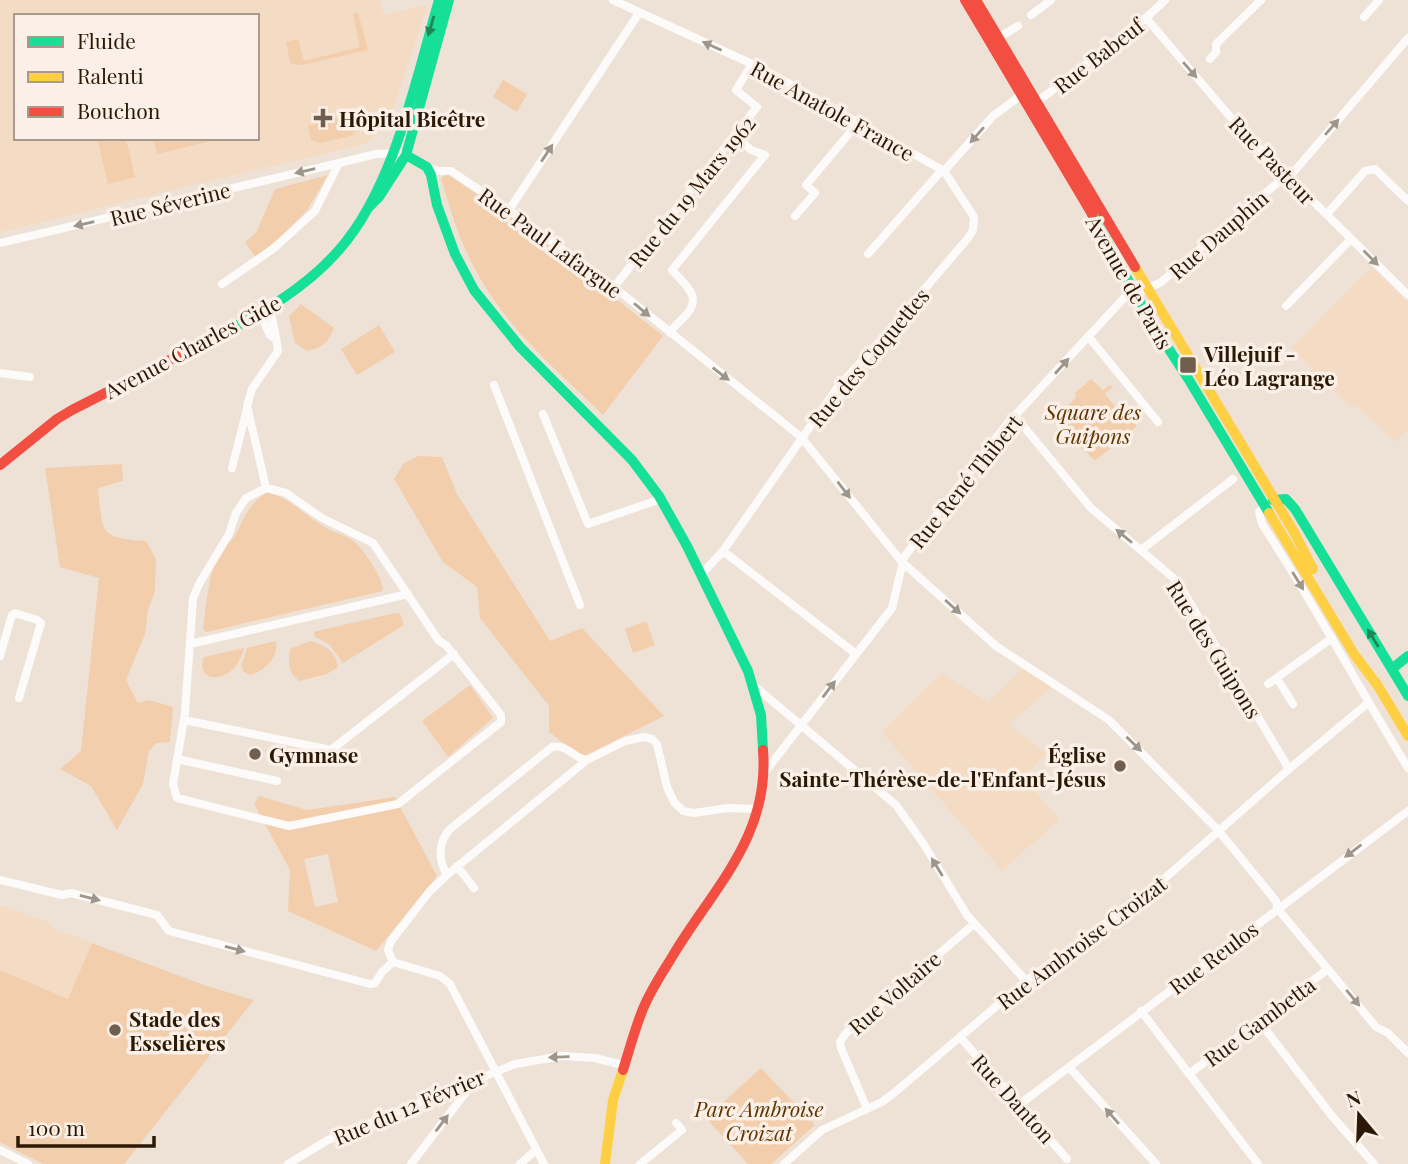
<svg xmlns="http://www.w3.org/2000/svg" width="1408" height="1164" font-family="'Playfair Display',serif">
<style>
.built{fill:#f4dbc4;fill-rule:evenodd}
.green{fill:#f2cead;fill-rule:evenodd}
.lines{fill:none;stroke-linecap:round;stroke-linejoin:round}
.street{stroke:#fcfbf9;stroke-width:8}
.fast{stroke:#16e098;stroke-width:10}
.slow{stroke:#ffcf43;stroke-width:10}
.jam{stroke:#f24e42;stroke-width:10}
.oneway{fill:#208656}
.oneway2{fill:#9e958b}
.poi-dot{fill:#705f4e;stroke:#fbf0e7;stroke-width:2.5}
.labels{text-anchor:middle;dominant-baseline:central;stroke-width:7;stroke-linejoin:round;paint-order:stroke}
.street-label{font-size:21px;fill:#2c1905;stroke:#fbf0e7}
.poi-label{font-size:21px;font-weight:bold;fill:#2c1905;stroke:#fbf0e7;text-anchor:start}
.park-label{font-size:21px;font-style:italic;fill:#603500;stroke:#fbf0e7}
</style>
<rect width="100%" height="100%" fill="#eee2d7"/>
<!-- built -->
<path class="built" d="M0,0h380l4,15 42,-10 1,3 -36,107 -14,19 -13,10 -364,88zM16,16h241v122h-241z
M1371,267l37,36v126l-12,13 -41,-37 -4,3 -60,-60z
M1024,668l27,19 -42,38 37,28 -23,25 37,41 -58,52 -120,-139 59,-59 47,29z
M0,905l51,18v4l41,16 -24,56 -68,-29z"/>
<!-- green -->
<path class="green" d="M358,12l10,38 -66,15 -12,-2 -4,-21 12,-3 6,22 56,-14 -7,-33z
M503,80l24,14 -10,18 -24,-15z
M368,111l-1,9 -16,16 -31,7 -9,-3 -3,-14z
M97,138h29l9,39 -27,7z
M153,138h66l1,1 -63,15z
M447,174l74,50 142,112 -60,79c-42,-41 -90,-81 -120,-132 -20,-32 -32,-69 -42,-105z
M328,175l-21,35 -25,26 -27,21 -10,-15 11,-9 19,-44z
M301,304l33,24c-6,15 -12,20 -27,23l-12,-8 -6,-27z
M379,325l16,27 -38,23 -16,-26z
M1091,379l12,11 7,-5 3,2 -8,7 24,30 5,-2 3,4 -42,35 -42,-42 9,-12 4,1 10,-11 -1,-4z
M418,456l24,1 15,37 93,147 32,-13 82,88 -82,41 -33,-25v-26l-69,-88 -3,-31 -34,-25 -49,-83 9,-15z
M122,464l1,17 -25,7c5,45 0,50 48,53l10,18 -1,33 -7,18 -3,24 -19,46 12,23 11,-3 24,7 -3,35 -14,1 -7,8 -6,33 -26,46 -26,-44 -31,-17 21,-18 18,-173 -39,-11 -15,-99z
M268,492c23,7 40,26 60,37 9,5 22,7 29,15 10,11 25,32 26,47l-176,41 -4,-3c2,-18 7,-60 15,-75 4,-7 13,-11 18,-20 9,-18 14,-32 32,-42z
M395,613l5,1 4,11 -61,38 -14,-19 -14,-7 -1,-5 3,-1z
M646,621l9,24 -22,8 -8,-24z
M276,641c3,17 -11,30 -26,34l-6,-3 -3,-6 6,-18z
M310,641c14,3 26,11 28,26l-11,7 -28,7c-11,-9 -11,-18 -9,-32z
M244,648c-8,38 -51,37 -40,9z
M470,685l23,33 -45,39 -26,-36z
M259,796l48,14 88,-13 42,79 -61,75 -88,-40 2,-41 -36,-66zM328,854l10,48 -23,5 -11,-48z
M92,943l112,42 50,15 -130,164h-81l-43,-22v-172l68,29z
M761,1068l54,57 -44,39h-23l-42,-46z"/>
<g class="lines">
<!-- street -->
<path class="street" d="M613,0l150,69 181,102 30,46 -1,13 -5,8 -86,101 -45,49 -114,163 -22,24
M1031,15l20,-15
M1364,17l15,-17
M1146,18l98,115 164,162
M998,38l20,-12
M1210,59l6,-7v-8l45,-44
M1033,105l113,-87 19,-18
M427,167l11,4h13l58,39 105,77 187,150 101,125 94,84 113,74 111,112
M944,171l49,-55 31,-23
M509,210l130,-197
M1327,214l38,-43 10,-2 33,32
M795,216l20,-23 -9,-8 52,-62
M0,243l339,-80 37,-9 23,-1
M868,254l74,-84
M222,284l51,-35 42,-38 24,-48
M614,287l143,-180 -21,-17 16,-26
M1286,306l65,-67
M260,314l10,21 4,3
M670,333c4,-7 10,-11 15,-17 19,-19 0,-31 -13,-46l93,-115 -14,-5 -16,-14
M1088,336l70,86
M0,373l30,4
M494,385l86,220
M543,414l45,110 73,-25
M1015,416l76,92 86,73 112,188
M261,466l-14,-60 5,-17 26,-38c-2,-15 -4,-28 -9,-43
M232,468l15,-59
M262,470l4,18 -20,10 -10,15 -7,21 -30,50 -6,14 -8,115 -12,71 4,14 112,28 109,-22 103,-82v-7l-55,-70 -7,-4 -66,-98 -51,-25 -36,-25 -20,-5
M1265,505l-6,7 3,12c52,79 96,163 146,244
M1141,550l92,-71
M723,551l133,103
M190,644l218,-50
M0,656l12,-41 3,-2 22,7 4,3 -22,75
M1277,678l16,26
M752,684l144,121 27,38 44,72 59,66
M1268,684l64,-46
M184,720l147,30 123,-96
M177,759l100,22
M765,772l127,-164 12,-51 103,-133 117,-126 36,-15 122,-104 10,-5 116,-136
M1222,835l54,66 1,7 99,119 12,6 20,20
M457,866l17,22
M447,875c-9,-16 -9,-33 3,-46l102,-82c16,-3 21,11 35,13
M0,880l62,15 9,-2 86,22 12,16 201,53 5,-1 7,-11 11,-10
M393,962l-5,-12 3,-9 39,-50 17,-16 140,-115 38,-19 19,-4 8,2 5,5 10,43 7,15 9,9 11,2 34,-5 30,1
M393,962l47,14 10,8 94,180
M1141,1011l117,153
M1259,1021l73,95 42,48
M960,1037l107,122
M1069,1067l87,97
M1189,1074l139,-105
M1020,1104l388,-293
M867,1109l-26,-61 -1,-6 6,-9 128,-109
M0,1150l28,14
M288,1164l40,-24 187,-76 47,-8 33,2 28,7
M411,1164l55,-72 4,-11
M520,1164l16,-14
M640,1164l42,-34 -6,-7
M784,1164l38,-34 60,-28 12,-9 132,-112 130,-95 133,-117 79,-66"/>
<!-- fast -->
<path class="fast" d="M406,155l21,12 4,8 6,30 18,49 19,36 46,57 112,113 27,36 28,50 61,125 13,44 2,35
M368,208l11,-11 27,-42 43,-155
M1092,214l56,103 41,63 80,133
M213,338c46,-23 92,-49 126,-88 55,-62 77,-171 100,-250
M1273,500l13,-1 9,10 113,187
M1393,668l15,-12"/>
<!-- slow -->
<path class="slow" d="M1135,267l159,265 19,37
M1269,513l85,141 24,32 30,50
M605,1164l8,-64 10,-30"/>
<!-- jam -->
<path class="jam" d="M965,0l127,214
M976,0l159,267
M0,465l57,-46 15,-9 141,-72
M623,1070c6,-19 11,-38 18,-56 7,-20 20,-39 31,-57 41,-69 98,-120 91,-207"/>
</g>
<!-- one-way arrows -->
<defs><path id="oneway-solid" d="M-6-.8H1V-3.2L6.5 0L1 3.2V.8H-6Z" transform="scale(1.75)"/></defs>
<g class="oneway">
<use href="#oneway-solid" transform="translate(431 26) rotate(106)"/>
<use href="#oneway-solid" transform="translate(1373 638) rotate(-121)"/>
</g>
<g class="oneway2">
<use href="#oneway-solid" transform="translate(712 46) rotate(-156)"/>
<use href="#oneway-solid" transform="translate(1190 70) rotate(49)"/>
<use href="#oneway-solid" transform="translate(1332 127) rotate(-49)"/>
<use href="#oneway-solid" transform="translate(977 135) rotate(131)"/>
<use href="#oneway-solid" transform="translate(547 153) rotate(-57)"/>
<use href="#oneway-solid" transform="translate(305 171) rotate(167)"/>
<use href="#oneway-solid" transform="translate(84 224) rotate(167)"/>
<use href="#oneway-solid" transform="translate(1371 258) rotate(45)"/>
<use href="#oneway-solid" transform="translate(642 310) rotate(40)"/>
<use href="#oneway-solid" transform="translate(1062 366) rotate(-48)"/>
<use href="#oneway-solid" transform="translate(721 374) rotate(38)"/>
<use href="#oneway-solid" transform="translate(844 490) rotate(52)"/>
<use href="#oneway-solid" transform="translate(1124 536) rotate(-140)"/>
<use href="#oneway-solid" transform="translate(1298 581) rotate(58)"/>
<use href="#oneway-solid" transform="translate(953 607) rotate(42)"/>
<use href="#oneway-solid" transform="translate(829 689) rotate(-53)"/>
<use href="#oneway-solid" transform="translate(1134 744) rotate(44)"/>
<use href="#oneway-solid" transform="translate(1353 851) rotate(143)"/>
<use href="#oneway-solid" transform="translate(937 867) rotate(-122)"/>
<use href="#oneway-solid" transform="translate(90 898) rotate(14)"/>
<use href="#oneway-solid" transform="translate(235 949) rotate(15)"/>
<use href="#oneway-solid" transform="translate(1353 998) rotate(50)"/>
<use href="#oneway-solid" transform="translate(559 1057) rotate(178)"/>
<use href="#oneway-solid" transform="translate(1112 1116) rotate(-131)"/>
<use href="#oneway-solid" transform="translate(442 1123) rotate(-53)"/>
</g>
<!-- markers -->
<g class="poi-dot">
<path d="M319.5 107.5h7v7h7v7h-7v7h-7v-7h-7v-7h7z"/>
<rect x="1179" y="356" width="18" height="18" rx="3.5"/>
<circle cx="255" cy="754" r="7"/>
<circle cx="1120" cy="766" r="7"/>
<circle cx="115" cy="1030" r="7"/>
</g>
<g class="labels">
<!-- street labels -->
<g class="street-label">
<text transform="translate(1098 55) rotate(-38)">Rue Babeuf</text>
<text transform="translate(833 110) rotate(29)">Rue Anatole France</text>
<text transform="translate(1273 160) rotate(46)">Rue Pasteur</text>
<text transform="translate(691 191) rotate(-51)">Rue du 19 Mars 1962</text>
<text transform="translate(170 203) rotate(-14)">Rue Séverine</text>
<text transform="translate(1218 234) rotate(-41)">Rue Dauphin</text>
<text transform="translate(551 242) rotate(36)">Rue Paul Lafargue</text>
<text transform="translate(1130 282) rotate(60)">Avenue de Paris</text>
<text transform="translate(192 346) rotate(-28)">Avenue Charles Gide</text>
<text transform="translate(868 357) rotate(-50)">Rue des Coquettes</text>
<text transform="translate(965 481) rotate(-51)">Rue René Thibert</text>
<text transform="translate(1215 649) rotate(58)">Rue des Guipons</text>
<text transform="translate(1081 942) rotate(-37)">Rue Ambroise Croizat</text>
<text transform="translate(1213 957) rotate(-37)">Rue Reulos</text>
<text transform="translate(894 992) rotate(-41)">Rue Voltaire</text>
<text transform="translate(1259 1021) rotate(-37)">Rue Gambetta</text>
<text transform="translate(1014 1098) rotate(48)">Rue Danton</text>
<text transform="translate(409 1106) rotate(-23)">Rue du 12 Février</text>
</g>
<!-- poi labels -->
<g class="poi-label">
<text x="339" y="118">Hôpital Bicêtre</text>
<text x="1204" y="353">Villejuif -<tspan x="1204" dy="24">Léo Lagrange</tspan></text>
<text x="269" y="754">Gymnase</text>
<text x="1106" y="754" text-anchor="end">Église<tspan x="1106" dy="24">Sainte-Thérèse-de-l'Enfant-Jésus</tspan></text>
<text x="129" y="1018">Stade des<tspan x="129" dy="24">Esselières</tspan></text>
</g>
<!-- park labels -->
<g class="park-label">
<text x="1093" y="411">Square des<tspan x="1093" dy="24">Guipons</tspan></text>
<text x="759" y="1108">Parc Ambroise<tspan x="759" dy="24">Croizat</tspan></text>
</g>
</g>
<!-- legend -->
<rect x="14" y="14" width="245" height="126" fill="#fbf0e7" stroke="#a89a8d" stroke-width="2"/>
<rect x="28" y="37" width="35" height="10" fill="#16e098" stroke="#a89a8d" stroke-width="2"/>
<text x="77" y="49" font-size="21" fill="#2c1905">Fluide</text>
<rect x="28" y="72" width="35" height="10" fill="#ffcf43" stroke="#a89a8d" stroke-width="2"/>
<text x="77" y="84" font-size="21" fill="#2c1905">Ralenti</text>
<rect x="28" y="107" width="35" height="10" fill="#f24e42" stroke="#a89a8d" stroke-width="2"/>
<text x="77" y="119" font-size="21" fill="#2c1905">Bouchon</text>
<!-- north arrow -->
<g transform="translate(1359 1115) rotate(341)" stroke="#fbf0e7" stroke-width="5" paint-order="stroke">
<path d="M0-5L12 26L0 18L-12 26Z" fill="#2c1905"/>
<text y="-10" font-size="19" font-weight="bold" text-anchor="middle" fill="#2c1905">N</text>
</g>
<!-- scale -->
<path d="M18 1136v10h136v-10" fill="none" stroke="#2c1905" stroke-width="3.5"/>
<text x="28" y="1136" font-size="21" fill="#2c1905" stroke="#fbf0e7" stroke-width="5" paint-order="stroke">100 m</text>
</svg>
